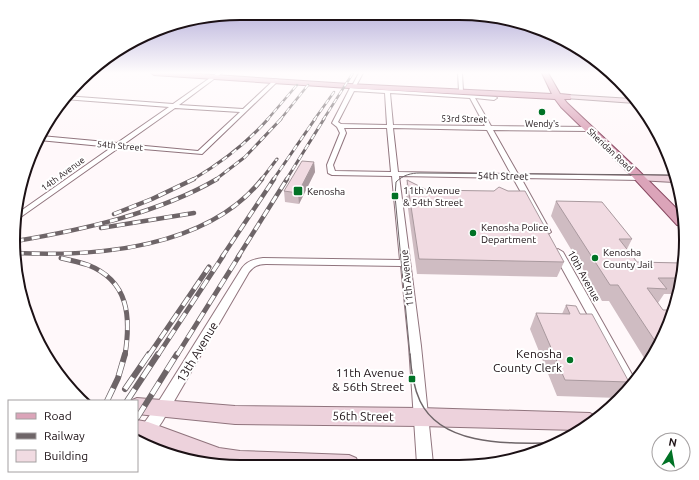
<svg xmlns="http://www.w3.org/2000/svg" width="699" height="480" font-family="Ubuntu,sans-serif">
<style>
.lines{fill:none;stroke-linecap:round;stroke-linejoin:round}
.street-casing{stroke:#90747d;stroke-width:2}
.secondary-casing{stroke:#90747d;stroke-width:2}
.primary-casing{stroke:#894a62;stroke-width:2}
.street{fill:#fff;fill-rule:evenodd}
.secondary{fill:#edd2dc;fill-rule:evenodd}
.primary{fill:#dba4b9;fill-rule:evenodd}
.tram-far1{stroke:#6e6568;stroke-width:1}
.tram{stroke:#6e6568;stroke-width:1.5}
.rail-far4-casing{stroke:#6e6568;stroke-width:2.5}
.rail-far3-casing{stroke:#6e6568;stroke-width:3}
.rail-far2-casing{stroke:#6e6568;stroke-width:4.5}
.rail-far1-casing{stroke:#6e6568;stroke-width:5}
.rail-casing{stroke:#6e6568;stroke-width:6}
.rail-far4{stroke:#fff;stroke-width:1.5;stroke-dasharray:5;stroke-linecap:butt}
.rail-far3{stroke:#fff;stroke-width:2;stroke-dasharray:6;stroke-linecap:butt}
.rail-far2{stroke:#fff;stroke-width:3;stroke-dasharray:8;stroke-linecap:butt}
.rail-far1{stroke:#fff;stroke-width:3.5;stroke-dasharray:10;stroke-linecap:butt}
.rail{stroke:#fff;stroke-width:4.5;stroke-dasharray:14;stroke-linecap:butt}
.wall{fill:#cfbcc2}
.shaded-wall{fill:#a9999e}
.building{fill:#f1dbe2;stroke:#a9999e}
.poi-dot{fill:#007225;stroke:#fff;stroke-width:1.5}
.labels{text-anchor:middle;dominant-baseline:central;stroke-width:4;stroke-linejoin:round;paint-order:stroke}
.far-street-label{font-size:9px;fill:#1c1115;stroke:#fff}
.far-poi-label{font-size:9px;fill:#1c1115;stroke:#fff}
.street-label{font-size:10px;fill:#1c1115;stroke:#fff}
.poi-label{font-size:10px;fill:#1c1115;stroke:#fff;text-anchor:start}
.near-street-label{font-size:12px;fill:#1c1115;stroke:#fff}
.near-poi-label{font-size:12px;fill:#1c1115;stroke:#fff;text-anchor:end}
.rim{fill:none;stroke:#1c1115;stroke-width:2}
</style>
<rect width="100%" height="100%" fill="#fff8fa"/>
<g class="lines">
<defs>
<path id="street" d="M89,73h6l-11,4z
M217,73h5l-43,32 64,4 32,-30 4,1 -77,74 -82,-7 -105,74v-6l97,-68 -73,-7 2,-4 76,7 52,-36 -105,-8 1,-3 108,8zM175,108l65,4 -42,39 -74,-7z
M359,73h4l-7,13h-4z
M458,73h4l1,18 -2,1 -2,-1z
M350,88l146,9 1,1 -3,2 -19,-2 16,28 98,1 3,2 -3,2 -96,-1 25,44 122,2 4,2 -4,2 -119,-2 30,54 -4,3 -4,-3 -30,-54 -114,-2 22,170 12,118h-16l-8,-118 -8,-80 -135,-2c-8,0 -12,2 -17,8l-87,150 -16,23 -9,-6v-6l15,-21 90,-144c5,-7 12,-9 21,-10l137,2 -8,-84 -60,-1 -4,-2 -1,-8 13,-32 -3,-6 -5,-4zM354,91l31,2 2,32 -46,-1 -3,-2zM390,93l80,5 15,28 -92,-1zM344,128h43l4,44 -56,-1 -2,-6 13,-32zM393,128l94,2 24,44 -113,-2z
M558,249l5,3 71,126 -6,10 -75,-136z"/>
<path id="secondary" d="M567,95l65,4 3,4 -70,-5v-2z
M640,175l33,1 1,6 -37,-2 -2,-2z
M137,398l98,8 185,2 170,5 7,4 -19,13 -158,-4 -185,-2 -98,-10v-13h-7z
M137,420l11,2 71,26 21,3 109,4 7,3 3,7 -119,2 -48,-10 -44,-17 -11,-2z"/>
<path id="primary" d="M151,73h34l164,11 203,10 -10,-21h6l12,21 10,1 1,2 -1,2h-6l3,4 71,67 43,43 2,13 -6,-1 -47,-51 -69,-67 -6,-8 -206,-11 -195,-13z"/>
</defs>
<!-- street casing -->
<use href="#street" class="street-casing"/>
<!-- secondary casing -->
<use href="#secondary" class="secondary-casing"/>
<!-- primary casing -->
<use href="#primary" class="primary-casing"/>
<!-- street -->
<use href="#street" class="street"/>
<!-- secondary -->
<use href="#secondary" class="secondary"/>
<!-- primary -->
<use href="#primary" class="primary"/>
<!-- tram-far1 -->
<path class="tram-far1" d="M410,355l-15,-159 1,-14c7,-7 15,-9 24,-9l253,2"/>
<!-- tram -->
<path class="tram" d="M410,354c1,16 3,32 10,47 23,48 96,42 140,42"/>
<defs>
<path id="rail-far4" d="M267,120l30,-35
M280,120l28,-35
M314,120l20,-28
M323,120l30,-47"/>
<path id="rail-far3" d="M192,180c29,-17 54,-36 76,-61
M215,180l30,-23 36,-38
M261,180l16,-21
M273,180l42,-61
M286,180l38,-61"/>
<path id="rail-far2" d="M114,214l38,-15 42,-20
M101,228l93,-15
M16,241c66,-11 143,-28 201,-62
M16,253c81,4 192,-5 246,-74
M222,257l52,-78
M238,257l49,-78"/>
<path id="rail-far1" d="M61,258c9,2 18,4 27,7 41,16 43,52 37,90
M149,355l60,-88
M158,355l65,-99
M177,355l62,-99"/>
<path id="rail" d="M125,389l24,-35
M107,401l11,-23 7,-24
M127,401l31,-47
M137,418l40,-64"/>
</defs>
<!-- rail-far4 casing -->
<use href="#rail-far4" class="rail-far4-casing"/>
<!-- rail-far3 casing -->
<use href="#rail-far3" class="rail-far3-casing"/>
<!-- rail-far2 casing -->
<use href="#rail-far2" class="rail-far2-casing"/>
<!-- rail-far1 casing -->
<use href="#rail-far1" class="rail-far1-casing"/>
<!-- rail casing -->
<use href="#rail" class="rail-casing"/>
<!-- rail-far4 -->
<use href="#rail-far4" class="rail-far4"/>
<!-- rail-far3 -->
<use href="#rail-far3" class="rail-far3"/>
<!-- rail-far2 -->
<use href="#rail-far2" class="rail-far2"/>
<!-- rail-far1 -->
<use href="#rail-far1" class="rail-far1"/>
<!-- rail -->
<use href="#rail" class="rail"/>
</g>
<!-- wall -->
<path class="wall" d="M314,162l1,10 -16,32 -14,-2 -1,-11z
M407,180l157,82 -7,15 -140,-3 -11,-80z
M556,201l76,38 -5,10 10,13 44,1 -6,31h-11l-6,9 11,24 -23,34 -37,-60h-7l-51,-85z
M566,305l14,9 49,68 -11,16 -61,-2 -27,-67 6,-16 26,1z"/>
<!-- shaded-wall -->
<path class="shaded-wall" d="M314,162l1,10 -16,32 -1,-11z"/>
<!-- building -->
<path class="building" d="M302,161l12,1 -16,31 -14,-2z
M407,180l20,10 67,1 5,-4 9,4h17l39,71 -145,-3z
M556,201l46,1 30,37h-13l18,23 44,1 -3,15h-20l9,11 -20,-1 16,22h9l-3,17 -12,17 -39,-59h-8z
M566,305l10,1 4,8h12l37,68 -64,-2 -29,-67 34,1z"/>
<!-- sky -->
<linearGradient id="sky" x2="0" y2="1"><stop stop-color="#b0a9d7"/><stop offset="0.52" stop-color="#fffcfd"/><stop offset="1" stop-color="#fffcfd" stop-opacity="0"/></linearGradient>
<rect width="699" height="140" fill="url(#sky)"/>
<!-- markers -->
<g class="poi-dot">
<circle cx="542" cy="112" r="4"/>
<rect x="293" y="186" width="10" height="10" rx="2"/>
<rect x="391" y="192" width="8" height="8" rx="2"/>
<circle cx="473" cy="233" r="4"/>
<circle cx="595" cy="258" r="4"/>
<circle cx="570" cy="360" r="4"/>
<rect x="408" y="375" width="8" height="8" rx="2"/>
</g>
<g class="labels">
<!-- far-street labels -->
<g class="far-street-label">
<text transform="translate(464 119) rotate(1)">53rd Street</text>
<text transform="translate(120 146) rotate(5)">54th Street</text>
<text transform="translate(610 150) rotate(43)">Sheridan Road</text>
<text transform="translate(63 174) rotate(-36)">14th Avenue</text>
</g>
<!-- far-poi labels -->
<g class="far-poi-label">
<text x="542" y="124">Wendy's</text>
</g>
<!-- street labels -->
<g class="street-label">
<text transform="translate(503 176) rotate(1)">54th Street</text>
<text transform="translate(584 276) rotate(61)">10th Avenue</text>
<text transform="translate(407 278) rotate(-96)">11th Avenue</text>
</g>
<!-- poi labels -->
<g class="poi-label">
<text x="403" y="190">11th Avenue<tspan x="403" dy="12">&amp; 54th Street</tspan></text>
<text x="307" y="191">Kenosha</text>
<text x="481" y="227">Kenosha Police<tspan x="481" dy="12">Department</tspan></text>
<text x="603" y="252">Kenosha<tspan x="603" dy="12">County Jail</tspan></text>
</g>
<!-- near-street labels -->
<g class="near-street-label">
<text transform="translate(197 352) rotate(-59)">13th Avenue</text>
<text transform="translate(363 416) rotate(1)">56th Street</text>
</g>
<!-- near-poi labels -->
<g class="near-poi-label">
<text x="562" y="353">Kenosha<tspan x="562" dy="14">County Clerk</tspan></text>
<text x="404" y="372">11th Avenue<tspan x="404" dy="14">&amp; 56th Street</tspan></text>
</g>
</g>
<!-- crop -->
<path d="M0 0H699V480H0ZM240 20H459A220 220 0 0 1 679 240V240A220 220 0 0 1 459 460H240A220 220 0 0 1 20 240V240A220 220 0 0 1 240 20Z" fill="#fff" fill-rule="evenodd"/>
<path class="rim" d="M240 20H459A220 220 0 0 1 679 240V240A220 220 0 0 1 459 460H240A220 220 0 0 1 20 240V240A220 220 0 0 1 240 20Z"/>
<!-- legend -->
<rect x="8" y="400" width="130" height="72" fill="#ffffff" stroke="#a4a0a1"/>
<rect x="16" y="413" width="20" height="6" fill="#dba4b9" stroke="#a4a0a1"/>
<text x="44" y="420" font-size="12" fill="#1c1115">Road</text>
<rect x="16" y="433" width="20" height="6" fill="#6e6568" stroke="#a4a0a1"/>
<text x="44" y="440" font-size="12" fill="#1c1115">Railway</text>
<rect x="16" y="450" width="20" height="12" fill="#f1dbe2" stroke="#a4a0a1"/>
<text x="44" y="460" font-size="12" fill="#1c1115">Building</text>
<!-- north arrow -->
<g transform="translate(671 452) rotate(11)"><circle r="19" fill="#ffffff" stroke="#a4a0a1"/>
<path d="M0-3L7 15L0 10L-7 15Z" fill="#007225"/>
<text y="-6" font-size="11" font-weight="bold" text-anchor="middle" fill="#1c1115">N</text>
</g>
</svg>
